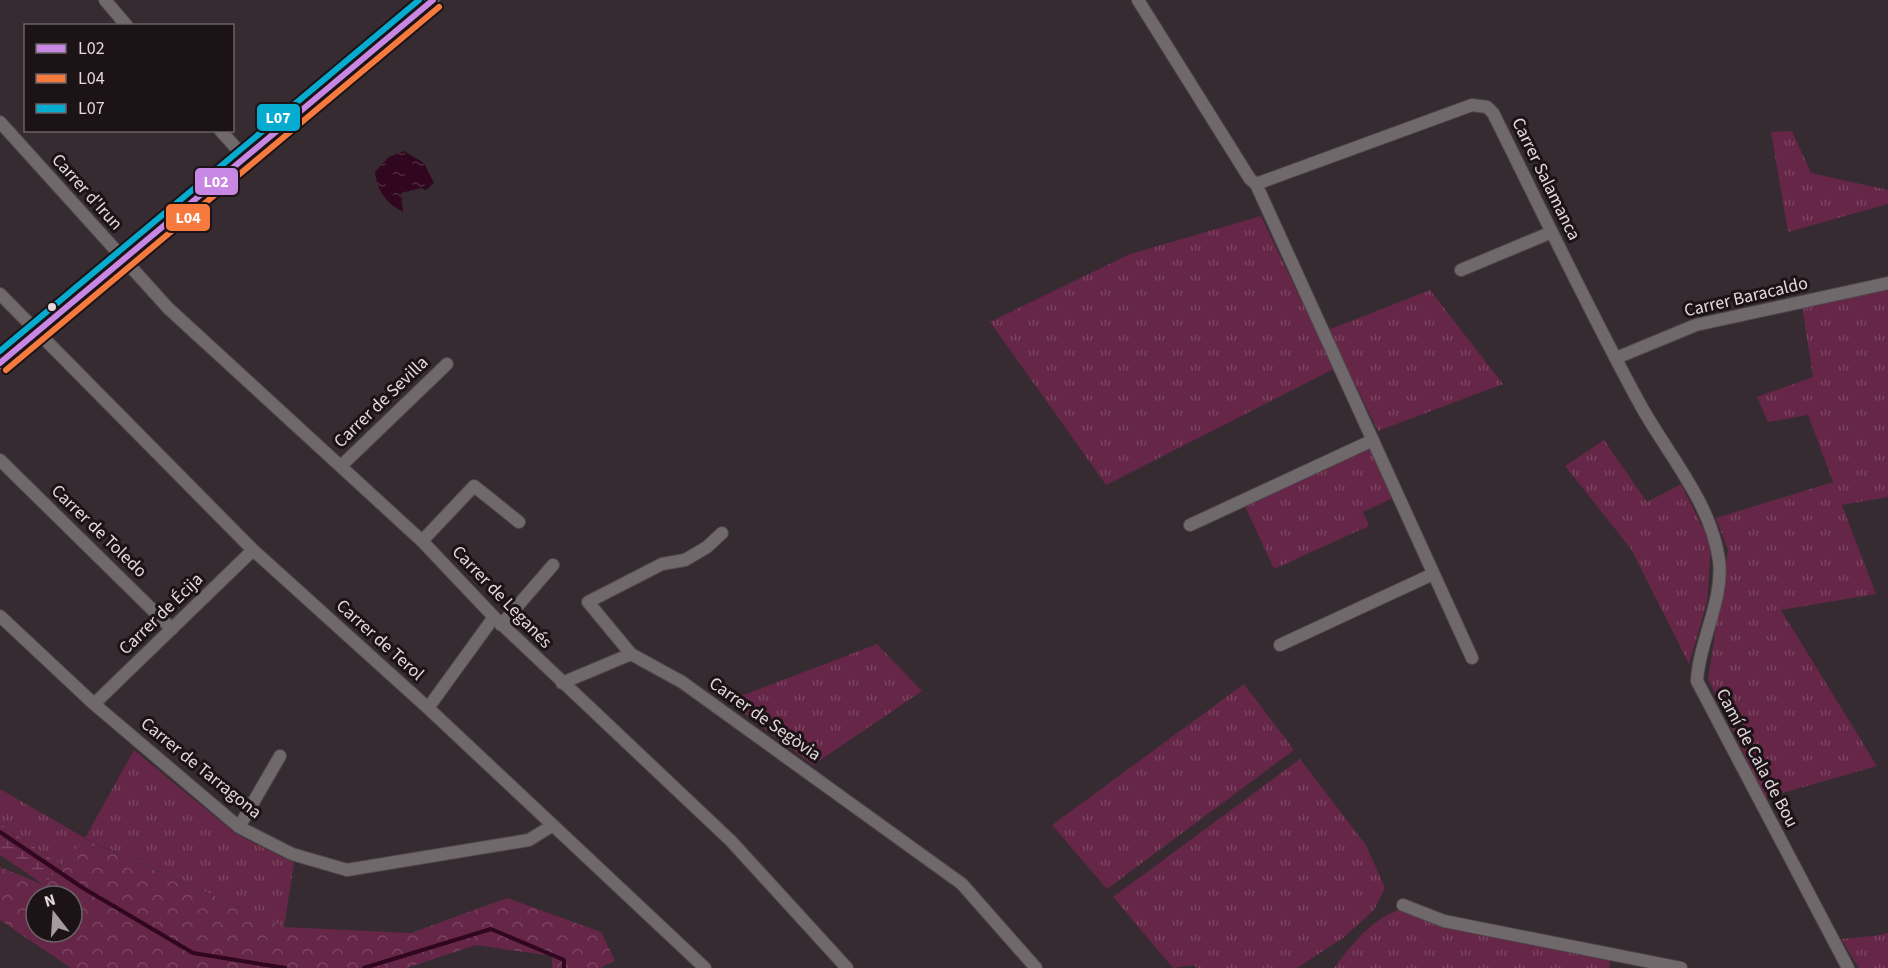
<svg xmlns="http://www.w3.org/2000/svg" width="1888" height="968" font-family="'Source Sans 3',sans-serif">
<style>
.grass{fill:url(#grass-tufts)}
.forest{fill:url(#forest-crowns);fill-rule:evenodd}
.wetland{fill:url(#wetland-marsh)}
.water{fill:url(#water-ripples)}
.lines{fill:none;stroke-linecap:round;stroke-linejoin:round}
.stream{stroke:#30071e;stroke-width:4}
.minor-casing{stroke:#50484b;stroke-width:14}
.minor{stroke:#70696c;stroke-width:12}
.bus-1-casing{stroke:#1b1316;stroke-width:10}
.bus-2-casing{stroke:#1b1316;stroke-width:10}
.bus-3-casing{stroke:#1b1316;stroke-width:10}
.bus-1{stroke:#c787e3;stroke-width:6}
.bus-2{stroke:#f6793e;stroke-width:6}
.bus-3{stroke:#06acd0;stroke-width:6}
.bus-dot{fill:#e4d8dd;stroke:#1b1316;stroke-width:2}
.labels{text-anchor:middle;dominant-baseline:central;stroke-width:6;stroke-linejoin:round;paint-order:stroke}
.street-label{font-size:18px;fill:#e4d8dd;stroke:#1b1316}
.line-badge{stroke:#1b1316;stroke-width:2}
.badge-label{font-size:16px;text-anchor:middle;font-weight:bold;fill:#fff}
</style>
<defs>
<pattern id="grass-tufts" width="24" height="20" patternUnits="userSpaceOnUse" patternTransform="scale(1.5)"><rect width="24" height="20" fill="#652647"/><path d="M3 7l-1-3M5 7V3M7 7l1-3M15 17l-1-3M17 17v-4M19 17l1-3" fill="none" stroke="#7b4561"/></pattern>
<pattern id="forest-crowns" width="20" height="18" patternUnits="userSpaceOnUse" patternTransform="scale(1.5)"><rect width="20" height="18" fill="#652647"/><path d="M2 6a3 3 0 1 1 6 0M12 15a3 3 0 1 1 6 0" fill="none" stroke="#7b4561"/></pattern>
<pattern id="wetland-marsh" width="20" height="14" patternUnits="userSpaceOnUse" patternTransform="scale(1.5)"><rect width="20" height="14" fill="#652647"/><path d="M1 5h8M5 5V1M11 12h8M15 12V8" fill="none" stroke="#7b4561"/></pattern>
<pattern id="water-ripples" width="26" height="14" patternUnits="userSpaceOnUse" patternTransform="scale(1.5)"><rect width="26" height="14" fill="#30071e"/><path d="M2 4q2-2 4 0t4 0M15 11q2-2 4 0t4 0" fill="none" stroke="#4e2a3e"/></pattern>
</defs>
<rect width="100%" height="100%" fill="#352b30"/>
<!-- grass -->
<path class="grass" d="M1792,131l19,42 77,17v14l-100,28 -17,-100z
M1261,216l73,153 -228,116 -116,-163 140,-68z
M1888,286v211l-46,8 34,89 -95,16 96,156 -112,32 -57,-119 20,-129 -12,-32 117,-36 -25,-67 -40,7 -11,-25 56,-20 -11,-72z
M1430,290l73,94 -125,47 -50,-101z
M1604,440l43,62 34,-18 30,60 -4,59 -18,61 -58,-115 -66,-83z
M1369,447l24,51 -30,14 6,14 -95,43 -30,-65z
M877,644l45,47 -109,74 -85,-64z
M1244,684l50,66 -187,139 -55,-64z
M134,750l102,84 58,29 -10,64 -198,-88 -25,26 -61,-41v-35l85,49z
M1300,759l66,86 19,43 -11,22 -31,28 -46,30h-100l-3,-3 -21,3 -60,-71z
M1402,909l209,50 -2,9h-275c18,-24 39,-51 68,-59z
M1888,932v36h-29l-18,-29 41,-4z"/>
<!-- forest -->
<path class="forest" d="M85,839l199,88 127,6 96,-35 94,34 14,29 -15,7h-48v-12l-76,-11 -69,23h-336l-71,-48v-53l44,18zM36,896h36v36h-36z"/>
<!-- wetland -->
<path class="wetland" d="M0,824l61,41 -17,20 -44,-30z"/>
<!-- water -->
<path class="water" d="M404,151l20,12 10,20 -8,7 -5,-2 -20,5 2,19c-17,-9 -26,-21 -28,-40l14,-15z"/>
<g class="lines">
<!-- stream -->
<path class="stream" d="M0,832l83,56 110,65 92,15
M364,968l127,-39 73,31v8"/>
<defs>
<path id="minor" d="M105,0l22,26
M1138,0l112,179 6,5 216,-79 15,2 6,6c49,98 96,198 148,293 28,50 70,97 78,154 5,40 -20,81 -22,121l151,287
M0,122l168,186 254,233 72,76 237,224 116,127
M220,130l25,28
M1256,184l216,474
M1461,270l91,-38
M0,294l253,256 175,158 277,260
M1616,358l80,-33 192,-42
M0,363l433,-363
M0,460l172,169
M341,466l106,-102
M1190,525l181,-84
M722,533l-15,14 -22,13 -23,4 -74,38 43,52 51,28 280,202 74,84
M422,541l52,-55 45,36
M0,616l94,88 145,123 53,27 55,16 182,-30 24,-15
M501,625l52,-60
M1280,645l153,-71
M562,683l69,-29
M94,704l159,-154
M428,708l66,-91
M239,827l41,-71
M1403,905l41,16 237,47"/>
</defs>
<!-- minor casing -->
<use href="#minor" class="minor-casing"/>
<!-- minor -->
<use href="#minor" class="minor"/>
<defs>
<path id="bus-1" d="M0,363l433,-363"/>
<path id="bus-2" d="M6,370l433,-363"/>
<path id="bus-3" d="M0,351l419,-351"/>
</defs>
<!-- bus-1 casing -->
<use href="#bus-1" class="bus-1-casing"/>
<!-- bus-2 casing -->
<use href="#bus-2" class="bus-2-casing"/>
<!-- bus-3 casing -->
<use href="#bus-3" class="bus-3-casing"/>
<!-- bus-1 -->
<use href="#bus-1" class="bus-1"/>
<!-- bus-2 -->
<use href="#bus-2" class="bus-2"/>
<!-- bus-3 -->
<use href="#bus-3" class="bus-3"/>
</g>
<!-- markers -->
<circle class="bus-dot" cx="52" cy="307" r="5"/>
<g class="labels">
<!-- street labels -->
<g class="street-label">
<text transform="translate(1546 179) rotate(64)">Carrer Salamanca</text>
<text transform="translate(87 192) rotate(48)">Carrer d'Irun</text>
<text transform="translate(1746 297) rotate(-13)">Carrer Baracaldo</text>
<text transform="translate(381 402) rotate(-44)">Carrer de Sevilla</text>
<text transform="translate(99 531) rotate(44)">Carrer de Toledo</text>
<text transform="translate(502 597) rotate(46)">Carrer de Leganés</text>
<text transform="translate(161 614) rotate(-44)">Carrer de Écija</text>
<text transform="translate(380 640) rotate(42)">Carrer de Terol</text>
<text transform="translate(765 719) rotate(35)">Carrer de Segòvia</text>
<text transform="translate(1757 758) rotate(62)">Camí de Cala de Bou</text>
<text transform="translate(201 768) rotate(39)">Carrer de Tarragona</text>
</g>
</g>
<g class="line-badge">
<rect x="256" y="103" width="45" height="29" rx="6" fill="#06acd0"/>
<rect x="194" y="167" width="45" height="29" rx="6" fill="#c787e3"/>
<rect x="165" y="203" width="46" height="29" rx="6" fill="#f6793e"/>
</g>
<g class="badge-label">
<text x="278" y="123">L07</text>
<text x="216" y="187">L02</text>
<text x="188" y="223">L04</text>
</g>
<!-- legend -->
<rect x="24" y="24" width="210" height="108" fill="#1b1316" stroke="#6b6266" stroke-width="1.5"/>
<rect x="36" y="44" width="30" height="9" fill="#c787e3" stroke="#6b6266" stroke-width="1.5"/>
<text x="78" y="54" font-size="18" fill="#e4d8dd">L02</text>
<rect x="36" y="74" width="30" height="9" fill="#f6793e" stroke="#6b6266" stroke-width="1.5"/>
<text x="78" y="84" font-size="18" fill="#e4d8dd">L04</text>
<rect x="36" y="104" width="30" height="9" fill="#06acd0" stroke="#6b6266" stroke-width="1.5"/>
<text x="78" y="114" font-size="18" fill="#e4d8dd">L07</text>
<!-- north arrow -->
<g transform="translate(54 914) rotate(343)"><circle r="28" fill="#1b1316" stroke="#6b6266" stroke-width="1.5"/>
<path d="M0-4.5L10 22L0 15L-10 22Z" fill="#a79ba0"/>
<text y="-9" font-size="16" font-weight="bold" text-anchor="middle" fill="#e4d8dd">N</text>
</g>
</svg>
